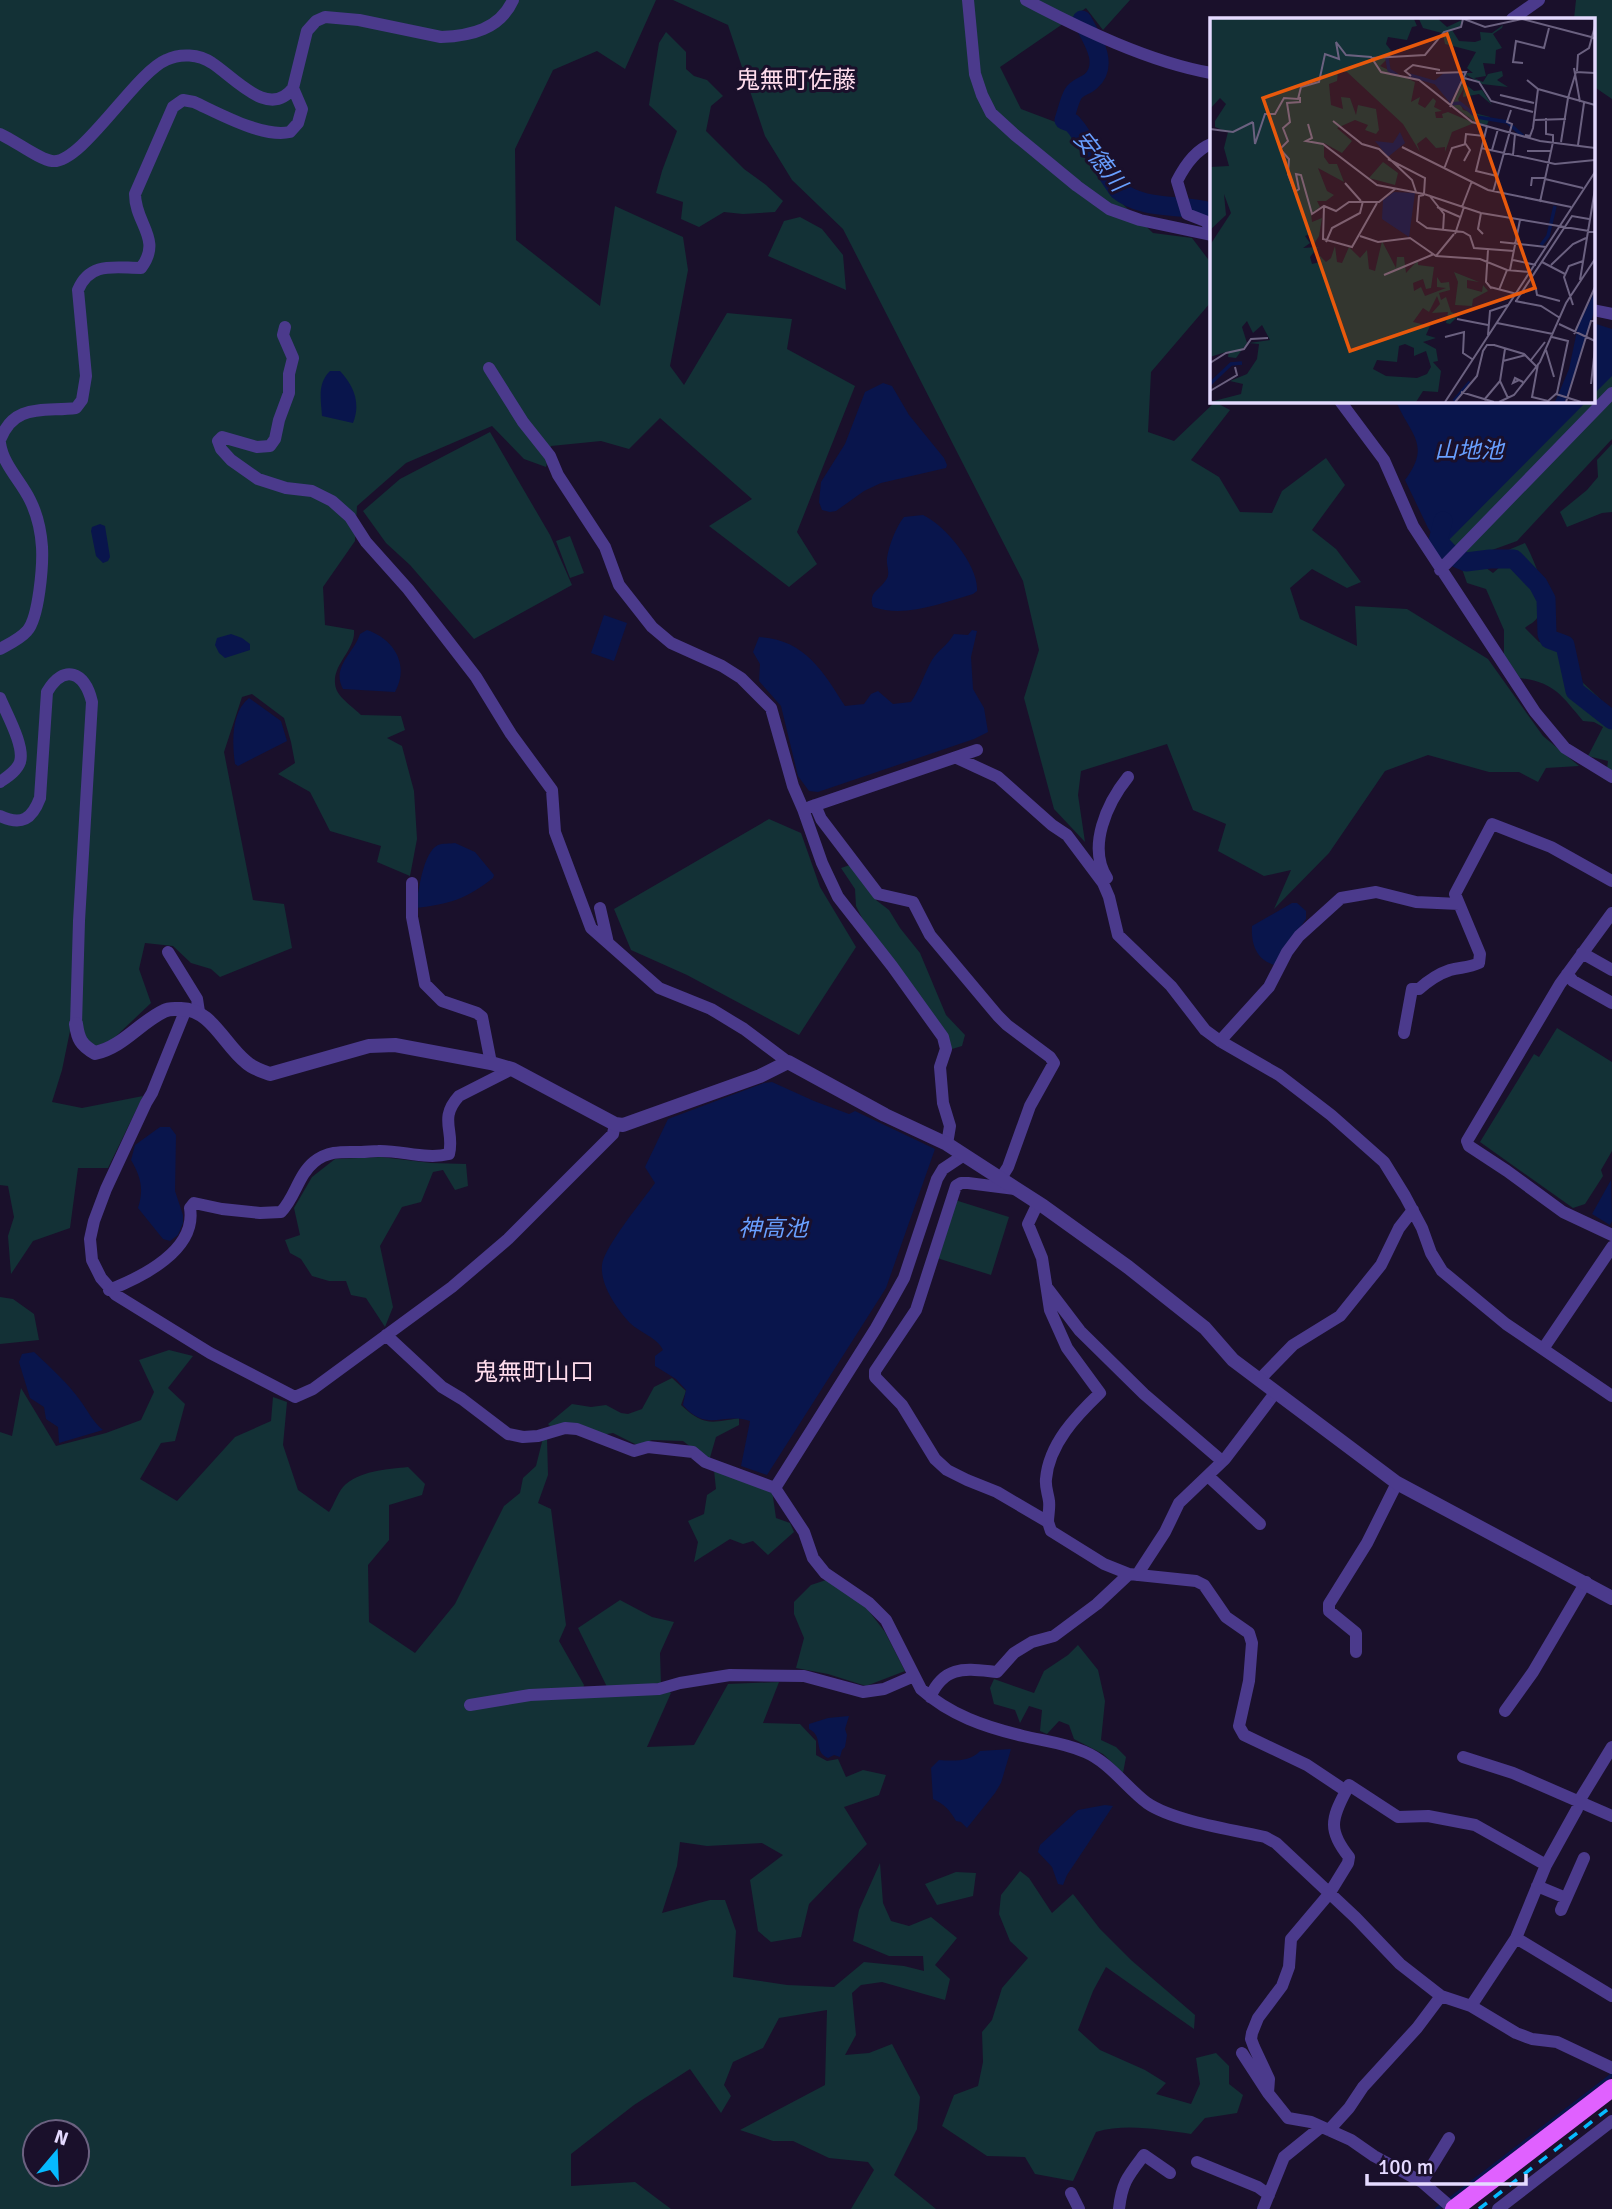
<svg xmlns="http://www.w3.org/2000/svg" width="1612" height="2209" font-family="Signika,'Noto Sans JP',sans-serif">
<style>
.green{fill:#133136;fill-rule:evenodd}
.water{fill:#09154c}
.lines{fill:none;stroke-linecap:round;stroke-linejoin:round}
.stream{stroke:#09154c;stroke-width:3.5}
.river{stroke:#09154c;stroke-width:19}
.minor{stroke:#4b3a8c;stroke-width:12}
.tertiary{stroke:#4b3a8c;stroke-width:14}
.primary{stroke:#e061ff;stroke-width:18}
.rail{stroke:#06baff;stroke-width:3.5;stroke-dasharray:10 9;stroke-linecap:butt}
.labels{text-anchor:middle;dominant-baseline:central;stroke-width:6;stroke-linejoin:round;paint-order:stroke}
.water-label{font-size:23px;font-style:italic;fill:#689fff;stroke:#1a102b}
.quarter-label{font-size:24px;fill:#ffdcec;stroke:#1a102b}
.inset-river{fill:none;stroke:#09154c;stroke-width:3.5}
.inset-road{fill:none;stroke:#6b6180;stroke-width:2}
.view{fill:#e8590c;fill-opacity:0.15;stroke:#e8590c;stroke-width:3.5}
.inset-edge{fill:none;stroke:#e5daff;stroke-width:3.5}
</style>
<rect width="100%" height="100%" fill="#1a102b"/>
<!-- green -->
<path class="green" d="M0,0h656l-31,69 -28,-18 -44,19 -38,79 1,91 84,66 15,-100 68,31 5,33 -18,96 14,19 43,-72 65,6 -5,30 68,37 -58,146 20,32 -28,23 -80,-61 43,-27 -92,-81 -31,31 -28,-8 -50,5 -5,21 -22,-8 -32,-33 -86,37 -49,43 -2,35 -32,46 2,38 29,5c2,22 -27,37 -17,61 4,8 17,17 24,24l40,1 4,14 -18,8 15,8 12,45 3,48 -7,37 -33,-14 4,-16 -51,-15 -20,-39 -32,-18 17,-11 -4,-21 -7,-24 -32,-24 -10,3 -18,55 29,148 31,4 8,44 -72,29 -9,-8 -20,-6 -18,-17 -28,-3 -6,26 12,34 -39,37 -19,7 -23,-16 -8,39 -10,32 30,6 61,-12 -35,72h-30l-8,60 -37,13 -22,33 -3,-38 6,-19 -6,-31 -8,-1z
M673,0h457l-27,30 -17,-22 -86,59 21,42 74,28 14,54 44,42 39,5 19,25v39l-60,70 -3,60 26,9 41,-39 15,8 -39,50 28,17 21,35 32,1 10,-22 44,-33 19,27 -33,45 24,19 25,33 -14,6 -35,-19 -22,19 10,31 57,27 -2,-40 52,3 81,50 55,77 36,30 -33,2 -8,14 -19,-10h-30l-61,-17 -43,16 -56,82 -55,56 17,-39 -27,6 -46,-25 8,-27 -33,-14 -26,-66 -86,27 -3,24 7,47 -31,-33 -30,-111 15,-48 -16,-69 -180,-352 -51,-49 -27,-44 -37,-111z
M1576,0h36v99l-19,-13v-67h-19z
M666,32l20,20v17l8,7 13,4 16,16 -12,10 -5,25 38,38 22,16 17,16 -8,11 -32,2 -19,-2 -25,15 -18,-8 2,-17 -27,-9 6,-22 15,-40 -28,-26 10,-62z
M800,217l22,12 21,26 3,35 -78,-34 16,-35z
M1612,375v64l-95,102 -61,22 -17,-18 146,-144h8v-8z
M490,432l60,103 22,50 -98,54 -64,-74 -24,-22 -23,-32 37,-32z
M1612,444v68l-10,1 -35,14 -7,-15 27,-22 11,-13 -1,-17z
M570,536l14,37 -14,5 -14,-37z
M1525,543c11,21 25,52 12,75 -2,4 -9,7 -12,10l14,14 30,5 11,33 32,30v62l-5,-3 1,-8 -20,-5 15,-29 -9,-5 -11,-1c-22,-26 -28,-38 -63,-43l-16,-23v-25l-18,-41 -19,-6 -6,-17 21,-1 11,8 8,-7v-13z
M769,819l32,14 19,54 36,60 -57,88 -112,-60 -56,-25 -17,-41z
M850,865l26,35 13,10 11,18 20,25 26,62 19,20 -3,11 -10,3 -10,-19 -77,-106 -9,-18 -1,-17 -14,-21z
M1557,1028l55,34v89l-11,19 2,6 -18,28 -12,4 -93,-66 54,-88 5,3z
M381,1157l50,6 35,1 2,22 -13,4 -12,-20 -10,2 -12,30 -19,5 -22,39 13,61 -8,20 -19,-29 -15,-3 -5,-14h-17l-17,-5 -11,-17 -11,-6 -5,-13 15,-5 -6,-27 18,-31 23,-18z
M955,1200l54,17 -18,58 -54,-17z
M0,1297l13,2 21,15 5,26 -39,4z
M169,1350l24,6 -25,32 17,16 -10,37 -14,2 -21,36 37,22 58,-64 36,-16 2,-24 14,5 -4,43 15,45 31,22c5,-7 8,-18 14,-25 14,-16 45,-18 65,-20l17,17 -3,11 -33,10v35l-21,25 1,57 46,31 40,-49 49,-98 16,-13 3,-15 13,-12 7,-28h4l1,37 -10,28 13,6 15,116 -7,16 25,44 -4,13 30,-5 -32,-65 42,-28 32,17 22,5 -14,31 1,31 10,9 -24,54 47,-2 34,-61 51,-2 -16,41 37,1 16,17v14l11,6 11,-2 8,18 17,-7 23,5 -7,20 -35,12 23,37 -58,60 -8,33 -30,5 -13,-11 -8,-51 33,-25 -21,-12 -55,3 -27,-4 -3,24 -15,47 48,-13h15l11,31 -3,46 54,8 47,2 30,-25 40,4 20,5 -1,-15h-34l-36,-15 6,-31 21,-47 3,40 8,18 18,5 22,-9 26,21 -22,27 15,14 -5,21 -63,-18 -21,3 -9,8 4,42 -11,20 24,-2 23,-9 28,53 -3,32 -23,46 42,34h-85l23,-39 -6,-8 -39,-4 -36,-17h-20l-33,-11 85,-45 2,-75 -48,8 -16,30 -30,14 -9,23 7,11 -10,17 -31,-44 -56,36 -63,49v32l64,-4 36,27h-671v-777l12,4 9,-48 35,58 50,-13 35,-13 13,-28 -15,-32zM35,2132h42v42h-42z
M672,1378l14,13 -5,14c22,21 30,18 58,13v7l-23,12 -7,24 -26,-20 -31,-1 -13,6 -26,-13 -12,2 -49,-7 -4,-4 24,-20 19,3 15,-2 15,8 7,1 14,-5 12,-22z
M714,1470l58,20 4,28 14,5 4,9 -26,23 -15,-14 -10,3 -13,-5 -36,23 4,-20 -10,-21 16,-7 3,-19 9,-6z
M826,1580l39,26 20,26 20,39 -39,15 -38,-12 -32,-6 8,-30 -10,-24v-12l17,-17z
M1078,1645l20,25 7,31 -4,39 15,7 10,10 -3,16 -20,-19 -29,-15 -5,-14 -10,-4 -12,13 -7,-3 2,-21 -13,-4 -9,17 -5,-13 -21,-6 -4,-16 4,-9 40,14 10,-22 24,-16z
M1020,1871l9,7 23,35 21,-19 27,35 31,31 64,55 -1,14 -88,-62 -13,24 -15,39 22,20 45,20 21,13 -10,11 35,10 9,-20 -4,-26 20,-5 13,13v18l14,11 -6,18 -32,5 -14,16c-31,-4 -64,-11 -95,-2l-23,49 -38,-7 -10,-17 -38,-1 -45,-30 12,-31 24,-9 5,-24 -1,-30 10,-12 10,-32 26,-30 -18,-17 -11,-27 2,-19z
M956,1872l20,1 -3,23 -36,9 -12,-21z"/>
<!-- water -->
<path class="water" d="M1593,323l19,6v47l-19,19z
M330,371h10c14,15 21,32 13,52l-31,-7c-1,-17 -5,-32 8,-45z
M883,383l9,3 17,29 35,43 3,7 -1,3 -65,15 -17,8 -28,20 -6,1 -8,-2 -3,-8 2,-20 24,-38 20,-52z
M1396,401h191l-140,141 -8,3 -11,-17 -23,-48c27,-36 5,-45 -9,-79z
M923,515c22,10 56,51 54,76l-4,3c-31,9 -68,24 -100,13 -5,-15 6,-16 13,-27 5,-7 0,-14 1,-22 2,-13 9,-31 17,-41z
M100,524l5,2 5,31 -2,4 -5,2 -7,-7 -5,-25 1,-4z
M604,615l23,8 -13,38 -23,-8z
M367,630c27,9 43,35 28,62l-52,-3c-12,-22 11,-36 17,-55z
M972,630l5,1 -6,26 2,32 11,19 4,24 -14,7 -156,53 -9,-1 -11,-15 -17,-70 -22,-25 1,-17 -7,-12 6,-15c45,2 64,34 86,69l19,-2 7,-10 7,-3 15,13 18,-2c9,-13 13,-28 21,-42 6,-10 16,-15 22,-26l14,1z
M231,634l11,4 8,6v6l-25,8 -6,-5 -4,-8 2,-7z
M249,698l32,23 6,20 -49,25 -3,-2c-3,-21 -4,-52 14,-66z
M455,843l20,9 19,23 -1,3c-27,21 -43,26 -77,30 2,-15 7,-56 22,-63 4,-2 12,-1 17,-2z
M1292,903h5l9,8v8l-32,46c-18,-6 -23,-21 -22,-39z
M772,1082l42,19 35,13 6,-3 80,38 -49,139 -119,187 -26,-9 9,-45c-28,-9 -43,12 -67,-16l3,-15 -10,-11 -21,-13v-10l8,-6c-6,-13 -23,-17 -33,-27 -13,-14 -30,-38 -28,-58 2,-18 41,-65 53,-82l-10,-16 23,-48 96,-36z
M160,1127h10l6,8 -1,56 8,24v8l-5,12 -8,6 -7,-2 -25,-31c6,-19 3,-31 -7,-48l4,-15z
M1611,1180l1,41 -2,4 -18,-11z
M34,1352c17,16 35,32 48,51 7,10 11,19 21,27l-44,13 -1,-16 -12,-8 -2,-12 -14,-9 -11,-36 3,-8z
M849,1716l-4,13 2,6 -2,12 -3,3 -2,7 -6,-2 -6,3c-15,-6 -4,-22 -19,-29v-5l19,-6z
M1011,1749l-10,34 -6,10 -28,35 -6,-6 -5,-1c-6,-11 -12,-17 -23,-22l-2,-31 8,-8c14,1 31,2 41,-9z
M1105,1805l8,1 -46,69 -4,10 -5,-1 -6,-17 -14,-15 2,-7 38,-35z"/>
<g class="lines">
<!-- stream -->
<path class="stream" d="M1437,2209l175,-134"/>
<!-- river -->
<path class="river" d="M1082,20c9,17 28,44 9,61 -5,5 -14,6 -18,13 -4,7 -6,18 -9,26l8,3 5,6 41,61c26,21 63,13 93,22
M1443,521l-5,20 14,15 14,6 24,-3h24l24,25 8,15 1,35 2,5 16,6 10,46 37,29"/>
<!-- minor -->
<path class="minor" d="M968,0l7,74 7,21 9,18 24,22 62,51 32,23 31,11 71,15
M1026,0c55,29 123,62 185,73
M1512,19l27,-19
M0,134c14,6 40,26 52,27 29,4 83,-88 114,-101 14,-7 33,-6 46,3 22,14 57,57 81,25l14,-57 9,-10 9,-4 34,3 82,17c30,-1 59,-8 72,-37
M1211,144c-15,6 -27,23 -34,37l10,33 18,7 6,6
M1593,310l19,4
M285,327l-2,8 10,23 -4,16v19l-10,27 -4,19 -5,7 -13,1 -35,-10 -4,4 3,8 10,11 27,19 28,9 26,3 20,10 18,16 16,25 42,47 68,88 35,57 41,56 3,42 36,96 68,60 52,21 33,20 44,33
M489,368l34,54 27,34 8,19 47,72 14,38 33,42 19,16 51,23 19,12 30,30 22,78 10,23 19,54 16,34 54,69 51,71 3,12 -6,18 3,36 7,23 -3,18
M1340,401l44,59 29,66 122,186 30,36 47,29
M0,440c14,-37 43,-28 76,-32l6,-8 4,-24 -8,-86c12,-29 37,-22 63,-22 22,-29 -6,-44 -6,-74l38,-87 10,-7 11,2c26,12 69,36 96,30l8,-9 4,-14 -9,-21
M0,443c3,22 21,38 30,57 7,14 11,32 12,47 1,18 -3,71 -15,84 -7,8 -18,13 -27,18
M1440,570l172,-177
M0,698c6,15 25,48 20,64 -3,9 -13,15 -20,20
M957,758l41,19 54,48 15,10 36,48 6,14 9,38 53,51 34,44 15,11 59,34 52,40 53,47 21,34 17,32 9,25 11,18 64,53 106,72
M815,805l6,14 57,75 35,8 17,33 68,81 9,9 43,32 4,6 -24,43 -22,61 -7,11
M810,807l167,-57
M0,816c22,10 32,3 40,-18l7,-106c17,-29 38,-20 45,10l-13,219 -3,103
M1107,878c-20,-31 0,-75 21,-101
M412,883v34l13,67 17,17 35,12 5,4 9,46
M600,908l8,35
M1612,913l-52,71 -93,157 2,5 38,25 56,41 49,23
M168,952l29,47 2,13
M1582,953l30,17
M1567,974l6,7 39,22
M186,1009l-34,84 -6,10 -40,86 -12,32 -4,18 2,21 9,18 15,17 94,58 85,44 18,-8 139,-102 56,-48 105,-105 2,-10
M1404,1033l8,-44h7c9,-8 19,-15 31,-19 10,-3 19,-2 29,-7l1,-9 -25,-60 37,-70 59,23 61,34
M1220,1041l49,-54 18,-35 12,-16 42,-38 35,-6 40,10 43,2
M1015,1189l-47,-6h-7l-5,3 -40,124 -41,61v6l27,28 33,54 12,11 20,10 30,12 51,30 3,9 53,33 25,10 67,7 8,4 22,32 23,16 3,10 -3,38 -10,45 5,9 63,30 39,26 3,-6 49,32 30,-1 47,9 71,40
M1038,1203l-10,21 14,34 8,52 17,38 33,45c-24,23 -51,51 -54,86 -1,8 2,14 3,22 1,7 -1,14 -1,21
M1048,1289l32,42 64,63 78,67
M109,1290c33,-13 88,-40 81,-82l4,-5 28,6 38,4 21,-1c14,-14 17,-37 33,-50 15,-12 30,-10 47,-10 6,0 11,-1 17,-1 23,-1 48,9 71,3 6,-23 -11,-35 10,-58l53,-27
M386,1335l56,52 20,12 46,35 15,3 15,-1 27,-8 12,1 57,22 14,-4 45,5 12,10 70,26 29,44 9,26 12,15 44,30 17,17 35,69c29,26 64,38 102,47 21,5 42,7 62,16 24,10 41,35 62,51 26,18 86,27 118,34l11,6 80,75 44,46 41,32 30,10 45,27 16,6 25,3 55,26
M1543,1349l69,-102
M1259,1380l34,-35 47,-29 41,-51 18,-37 14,-18
M1208,1476l52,48
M775,1488l101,-160 28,-50 33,-99 6,-10 21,-14
M1137,1575l28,-43 14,-29 46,-44 50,-66
M1356,1652v-19l-27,-22v-7l38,-61 30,-60
M930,1697c15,-33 36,-28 67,-25l17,-19 18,-11 22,-6 43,-32 32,-30
M470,1705l60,-10 129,-6 21,-6 50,-8 74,1 59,16 21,-3 30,-13
M1505,1711l28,-39 53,-90
M1463,1757l50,16 99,43
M1537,1886l29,12
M1561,1910l23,-52
M1516,1938l96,58
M1471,2006l45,-68 30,-73 31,-56 2,-8 33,-54
M1242,2053l26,40 20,25 23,4 40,18 23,16 48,26 31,27
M1268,2093l1,-14 -15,-32 -3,-8 1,-6 6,-15 24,-32 7,-19 2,-28 38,-45 19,-31 1,-6c-21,-26 -18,-38 -3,-66
M1329,2130l20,-22 14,-21 54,-59 24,-32
M1197,2162l61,25 11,8
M1422,2182l27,-44
M1071,2193l8,16
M1119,2209c3,-27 9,-33 25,-54l26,18
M1263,2209l21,-52 37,-30
M1498,2209l114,-88"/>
<!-- tertiary -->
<path class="tertiary" d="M76,1024c2,15 5,21 19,29 28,-6 44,-30 69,-42 5,-3 11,-2 16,-2 31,-1 44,36 66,53 6,6 16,9 24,12l99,-28 26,-1 96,18 21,6 103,55 8,1 137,-49 28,-14 97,53 62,29 96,62 85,61 77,61 28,32 164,123 215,115"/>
<!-- primary -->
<path class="primary" d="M1454,2209l158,-121"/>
<!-- rail -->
<path class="rail" d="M1479,2209l133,-103"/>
</g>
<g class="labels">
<!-- water labels -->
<g class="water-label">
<text transform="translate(1100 161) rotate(52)">安徳川</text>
<text x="1469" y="450">山地池</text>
<text x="773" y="1228">神高池</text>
</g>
<!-- quarter labels -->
<g class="quarter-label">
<text x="796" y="80">鬼無町佐藤</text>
<text x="534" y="1372">鬼無町山口</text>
</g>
</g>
<!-- overview -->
<g transform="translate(1210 18)">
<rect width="385" height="385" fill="#1a102b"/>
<path d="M0,1h204l3,7 -5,1 -5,13 -19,-3 -2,7 7,9 -13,13 35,16 -4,20 9,-5 -2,7 7,4 8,-10 3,3 -2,6 8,4 -7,1 1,6h7l-1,-4 6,-2 26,11 -22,9 -7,20v-5l-9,1 -10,-11 -9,7 3,8 -17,-28 -56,-52h-9l-1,9 -8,3 2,21 12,4 -2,-12 9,1 6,17 2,-10 18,4 3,21 -3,4 -11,-4 3,-5 -13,-5 -18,8 15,13 -10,12 -18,-10v14l5,7h8l7,18 -26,-14 9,23 7,4 -8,6h-9l3,6 -9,7 1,8 10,-4 -3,18 -5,8 -4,-10 -5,2 5,7 -7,5 15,-1 -8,10 2,7 8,-2v-6l6,6 5,-4 4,-12 2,16 5,1 7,-16 11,11 7,-8 2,19 6,2 7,-30 14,27 1,-11h7l2,16 12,-13v5l16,2 -3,21 -5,1 -3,-10 -10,4 1,8 7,-4 4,9 21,-8 -9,-1v-10l4,6 8,-1 1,8 -11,3 2,7 5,-3 5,15 8,3 -9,9 -4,-1 2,-11 -16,1 8,-9 -3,-8 -8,16 -6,-4 -10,14 17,4 -4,9 10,3 -13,4 13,7 2,12 -5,1 8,9 -3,21 -15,-1 -7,11h-206l31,-8 2,-10 -13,-3 17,-7 10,-15 2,-15 -10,-1 21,-3 -8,-15 -9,8 -6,-12 -5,6 5,16 -11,15 -8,-1 1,-6 -19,6v-112l21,-32 -7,-19 2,21 -16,15v-63l19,-1 -5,-18 4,-16 -13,-5v-6l11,-17 -6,-6 -10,11zM195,326l9,4v8l12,-5 5,16 -4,7 -10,4 -31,-2 -13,-7 4,-9 20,2 2,-16zM209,1h19l9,8 15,-7 -2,7 -18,6 -19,-5zM293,7l-1,3 -9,6 9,14 -6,2 -1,14 -12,-1 3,13 -12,2 9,4 5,-8 14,-3 1,5 -6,4 11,7 -26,-3 -15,-9 -2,9 9,7 8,-1 10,15 -13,-11 -16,3 1,-9 -6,11 5,11 27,7 -3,8 -12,-3 -23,-17 15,-32h6l-6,-5 9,-16 -31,-8 -2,-10 9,-4 7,11 16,1 6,-2 -1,-8 12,1zM173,144l15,11 -3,12 -26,-7zM244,254l25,10 -12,-2v8l15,4 1,-7 5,6 -15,8 -1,7 -17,-1 3,-23z" fill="#133136" fill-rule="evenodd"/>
<path d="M234,55h21l-15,30 -17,-21zM190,114l5,11 -17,14 -13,-16 18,2zM184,174l21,1 -6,44 -27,-18 1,-19zM385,273v18l-30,93h-10l14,-33 9,-43z" fill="#09154c"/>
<path class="inset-river" d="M177,40l2,12 8,5M199,57l28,8M239,86l11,-1 17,14 30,5 16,14M331,227l7,-9 7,-30M0,366l21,-20 11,-1M244,383l16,-19"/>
<path class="inset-road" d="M254,1l21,8 37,-8 73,19M162,40l53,-3 19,-23 17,-5 2,-8M313,45l-10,-1 3,-21 28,7 5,-20M364,50l6,34M367,53l1,-16 11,-7 6,-22M226,55l30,-1 -16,35M201,58l-6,-5 8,-6 27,5M254,60l15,4 12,19 42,11M317,62l11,9 57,16M290,77l34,8M90,79v5l-13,1 3,19 -7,6 5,13 -8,8 9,10 -1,15 7,18 4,-3 -3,-15 5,1 11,39 12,-8 12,5 13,-9h30l16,-13M358,80l8,-26 19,1M324,102l32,-1M123,103l29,23 17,5 33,31 4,12M43,104l2,22 10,-30h10l9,-16 14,1 3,-12 18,-5 6,-28 14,5 -3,-17 10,13 25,2 10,15 38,8 53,42 68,19 55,7M98,106l4,14 -6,3 17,3 54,41 47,9 57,19 114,19M277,108l-11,45 21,5M0,111l23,3 20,-10M315,117l5,1 3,-8 5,-39M351,124l7,-44M368,127l6,-42M192,129l86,43 83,17M271,130l74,16 40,-4M282,132l6,-21M317,133h24M303,137l2,-21M178,141l37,19 -1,16M254,143l6,-11 -5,-7 1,-9 18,2M234,151l8,-21 14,-4M335,161l38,9M135,165l16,18M321,168l1,-8h13M283,174l19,-68 -5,-2 4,-12M214,177l-5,1 -2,25 10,7 36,4 7,4 4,12 40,3M219,177l15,19 -1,17M330,184l13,-60v-7l-7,-1v-16M114,188l-1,33 29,8 25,-44M227,189l23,10M252,189l10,-26M271,195l-3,16 5,5M245,216l9,-27M150,218l18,6 32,-4 26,18 44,3 27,11 23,2M116,224l6,-14 28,-15 3,-12M290,224l46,5M278,232l-2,32 5,6M226,238l18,-22M303,242l23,5M332,244l23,12M341,247l22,-21 13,-6M300,252l10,-50M174,257l50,-21M370,262l15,-91M280,269l27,7M326,271l1,6 23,6M289,272l8,-20M305,283l26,5 19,12M306,283l56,-85 17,3M363,287l-9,-28 5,-11 14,-5M247,301l31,6M287,305l56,11M349,306l36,17M364,316l21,-47M278,317l2,-24 18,-6M235,319l19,-5 -1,21 9,6M284,327l30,9 12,12M295,331l-5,32 8,17M336,332l8,27M321,342l14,-18M293,343l23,-6M0,345l16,-10 18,-4 7,-10 17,-1M328,346l-6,33 16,4 9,-8 11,-52 -16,-4M309,362l-6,3 2,-5 8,4M381,366l4,-36M0,373l27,-16 -2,-8M251,374l33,10M346,376l25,8M274,382l16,-19M235,384l150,-230M245,384l22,-26 6,-25 4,-6h8M289,384l15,-7 26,-33 26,-59 29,-44M356,384l25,-81h4"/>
<path class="view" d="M237,16l88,254 -185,63 -87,-253z"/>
<rect width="385" height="385" class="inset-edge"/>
</g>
<!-- north arrow -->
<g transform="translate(56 2153) rotate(19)"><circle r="33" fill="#1a102b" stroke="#6b6180" stroke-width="2"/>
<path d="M0-5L12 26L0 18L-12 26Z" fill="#06baff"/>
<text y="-10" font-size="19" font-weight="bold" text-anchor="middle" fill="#e5daff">N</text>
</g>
<!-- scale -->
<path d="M1367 2174v10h159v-10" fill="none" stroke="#e5daff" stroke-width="3.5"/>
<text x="1378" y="2174" font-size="21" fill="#e5daff" stroke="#1a102b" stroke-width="5" paint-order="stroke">100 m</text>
</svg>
